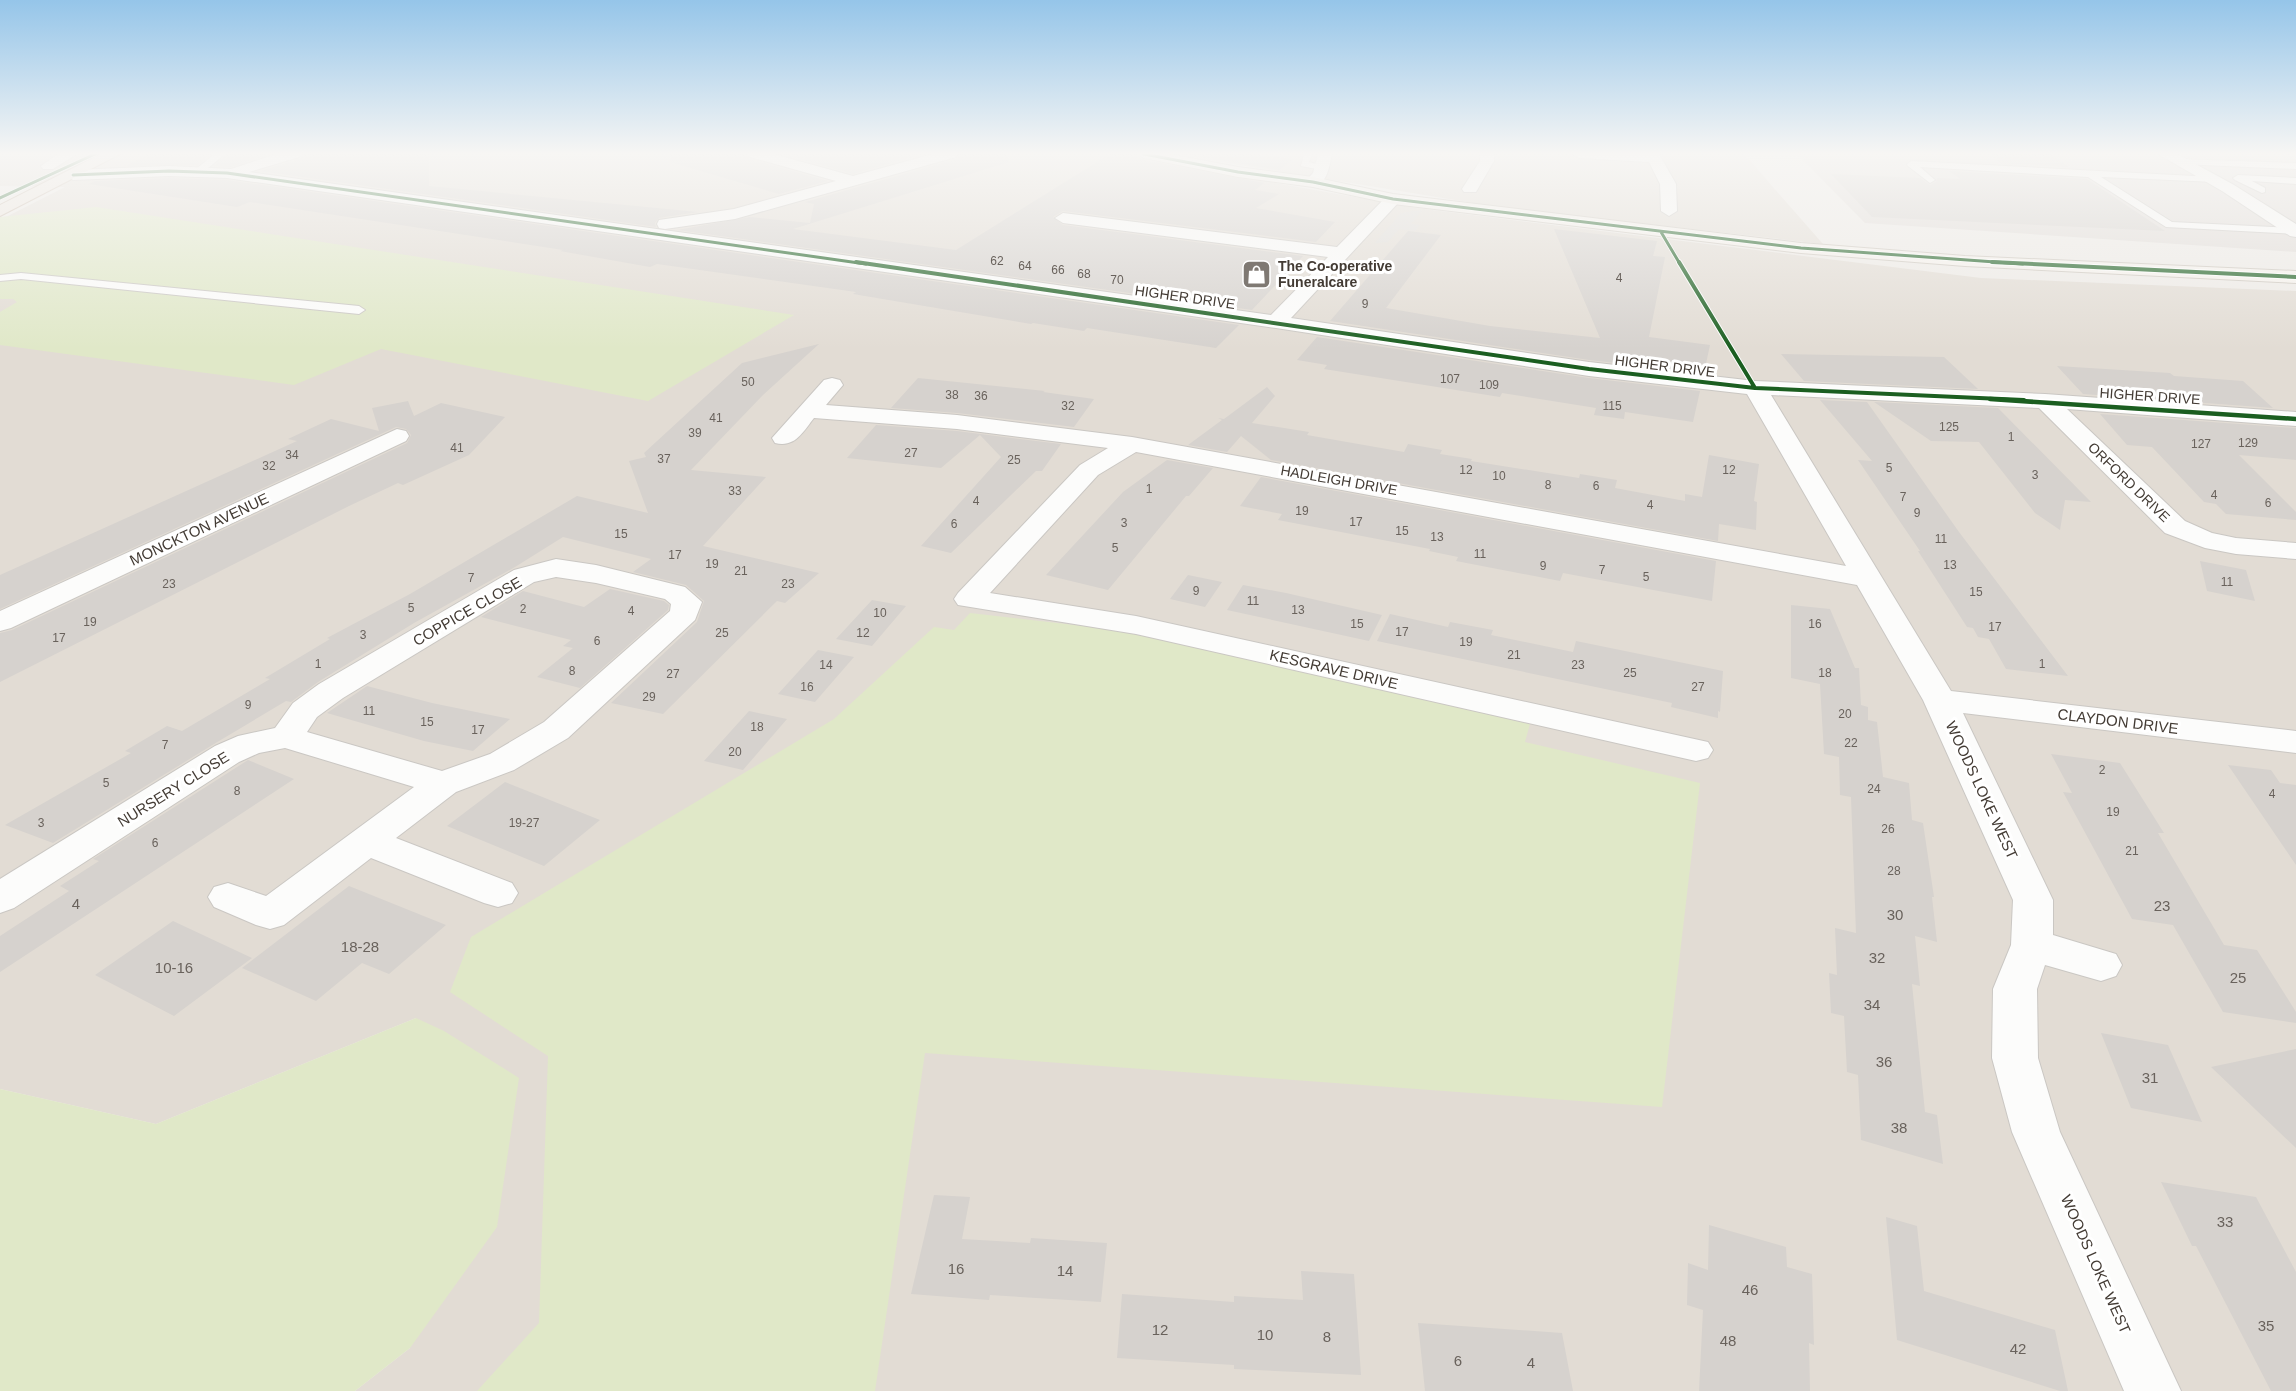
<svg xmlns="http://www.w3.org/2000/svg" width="2296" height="1391" font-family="Arial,sans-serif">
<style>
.residential{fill:#e2dcd4}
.industrial{fill:#e1dcd8}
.green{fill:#e0e8c8}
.parking{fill:#dfdcd8}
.building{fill:#d6d2ce}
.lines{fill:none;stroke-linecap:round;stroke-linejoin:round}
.service-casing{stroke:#cac7c3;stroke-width:2}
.minor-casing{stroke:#cac7c3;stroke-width:2}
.tertiary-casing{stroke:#cac7c3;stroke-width:2}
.secondary-casing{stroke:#cdc7be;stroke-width:2}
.trunk-casing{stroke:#c5b4a3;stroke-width:2}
.service{fill:#fcfcfb;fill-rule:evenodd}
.minor{fill:#fcfcfb;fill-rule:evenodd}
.tertiary{fill:#fcfcfb;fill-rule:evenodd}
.secondary{fill:#f6f2ed;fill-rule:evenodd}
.trunk{fill:#ede6de;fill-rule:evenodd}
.cycleway-far2-casing{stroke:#fff;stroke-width:4.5}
.cycleway-far1-casing{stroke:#fff;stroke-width:6}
.cycleway-casing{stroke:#fff;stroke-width:8}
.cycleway-far2{stroke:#1b5e20;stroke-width:3}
.cycleway-far1{stroke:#1b5e20;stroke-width:4}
.cycleway{stroke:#1b5e20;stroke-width:4.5}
.labels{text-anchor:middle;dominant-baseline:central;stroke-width:6;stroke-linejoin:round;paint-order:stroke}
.number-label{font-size:12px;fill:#69625c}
.far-poi-label{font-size:14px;font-weight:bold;fill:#433b34;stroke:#fff;text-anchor:start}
.far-street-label{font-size:14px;fill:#433b34;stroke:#fff}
.street-label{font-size:15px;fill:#433b34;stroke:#fff}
.near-number-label{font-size:15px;fill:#69625c}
</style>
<rect width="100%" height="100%" fill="#eeebe7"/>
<!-- residential -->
<path class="residential" d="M0,154h1113l303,54 565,70 315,13v1100h-1941l55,-43 6,-330 -260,106 -156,-35v-869l65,-33 -65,-1z
M1173,154h571l79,90 -325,-37z"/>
<!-- industrial -->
<path class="industrial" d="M1797,154h499v98l-431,-29z"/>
<!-- green -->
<path class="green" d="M96,207l698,108 -146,86 -267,-52 -87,36 -294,-40v-33l17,-10 -4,-3h-13v-82z
M970,613l156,18 404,93 -5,18 175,41 -38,324 -737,-54 -50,338h-398l62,-68 9,-267 -98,-64 21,-55 363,-218 100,-92 20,3z
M416,1018l28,13 75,47 -22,149 -87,121 -55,43h-355v-302l156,35z"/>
<!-- parking -->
<path class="parking" d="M1422,210l-11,14 9,1 -5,6 -16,-2 -11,13 -13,1 26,-30z"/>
<!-- building -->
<path class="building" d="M148,154h63l-14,11 -71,1z
M227,154h42l-38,13 -17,-1z
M303,154h126v32l269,26 -39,6 -4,5 1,4 -396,-56 40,-12z
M671,154h75l3,5 79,22 -49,13 -109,-32z
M783,154h140l-70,20z
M960,154h48l1,8 -216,67 163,21 154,-96h25l9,6 120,23 -9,7 24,4 -23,14 79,14 -19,20 -253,-31 -10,6 10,8 240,31 -51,54 -575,-80 73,-13 60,6 4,-19 -9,-2 152,-43z
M1183,154h70l40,5 -14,11z
M1989,154h61l19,13 -69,-4z
M1949,171l138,8 78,52 -293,-14 -41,-43 89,4 10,7 6,-3 1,-4 23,1z
M169,178l58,2 1012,145 -23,23 -129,-20 -3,3 -51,-8 -2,1 -178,-30 3,-2 -199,-28 -7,3 -90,-16 3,-1 -300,-46 -13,-2 -13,5 -148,-23 6,-3z
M1554,229l103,12 -4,15 12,1 -16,80 61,8 -6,28 -115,-13 -259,-39 78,-90 33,4 -55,73 104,18 110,12z
M1317,337l272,41 111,13 -7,31 -68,-10 -1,7 -30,-4 2,-7 -94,-15 -2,4 -176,-28 3,-4 -30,-5z
M819,344l-56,51 -72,75 75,7 -63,69 116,27 -34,30 -8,-2 -114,113 -52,-11 86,-81 7,-21 -18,-16 -53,-13 18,-13 -88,-22 -48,30 -101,56 -96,59 -27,20 -5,-1 -72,43 -161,99 -48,-18 126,-72 -6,-2 42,-25 15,5 88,-52 -5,-1 65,-39 -3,-1 83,-44 167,-98 71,17 -19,-52 17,-4 -2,-4 98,-90z
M1781,354l163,3 34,32 -174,-8z
M2057,366l113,7 4,3 69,5 30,27 -190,-14z
M918,378l127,13 -2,1 51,7 -20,28 -117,-14 -66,-5z
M1267,387l8,9 -23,27 57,9 -2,3 97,17 4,-8 34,6 -2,4 32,5 -1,2 108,17 1,-4 37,6 -2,8 70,13v-7l17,3 7,-42 50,9 -5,37 3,1 -1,28 -37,-6 -1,17 -447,-81 -30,-24 -14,16 -39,-7 34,-25 -4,-2 6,1z
M1820,400l47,2 92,130 109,144 -62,-7 -17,-30 -11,-2 -5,-9 -6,-1 -49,-76h2l-62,-91 14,1z
M408,401l6,15 27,-13 64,14 -36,38 -66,30 -5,-2 -49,23 -349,176v-49l12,-3 395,-187 4,-8 -5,-6 -10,-2 -396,182v-34l297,-134 -9,-2 43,-20 48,12 -7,-23z
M1874,402l124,6 93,94 -26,-2 -5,30 -25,-17 -56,-71 -48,-1z
M2100,414l196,14v32l-57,-5 57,57v8l-70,-6 -10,-10 -12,-2 -52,-55 -25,-2z
M876,425l81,6 104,13 -19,27h-6l-85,82 -30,-7 80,-89 -21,-22 -39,33 -94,-10z
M1167,460l46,8 -24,28h-3l-78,94 -62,-15 77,-83z
M1261,477l455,84 -4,40 -149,-28 -3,8 -104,-20 2,-4 -29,-6 1,-2 -152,-29 4,-6 -42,-8z
M2200,561l46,9 9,31 -48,-10z
M1188,575l34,7 -17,25 -35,-8z
M1243,585l43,8 96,22 -13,26 -142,-31z
M610,589l54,12 5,4 -1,5 -88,78 -43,-11 36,-29 -10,-2 8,-6 -90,-23 42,-26 61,16z
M872,600l34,6 -34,40 -36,-7z
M1791,605l39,4 25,59h4l2,37 7,2v13l9,2 6,55 26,6 3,37 11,3 11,74h-2l5,45 -22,-6 5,50 -8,-2 13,128 12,3 6,49 -82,-24 -3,-65 -11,-3 -3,-56 -13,-3 -2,-40 8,2 -2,-47 21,5 -5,-136 -11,-2 -1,-38 -15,-3 -4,-70 -29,-6z
M1390,614l58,13 2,-5 43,8 -2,5 82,17 3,-11 147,30 -3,41 -2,-1v7l-47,-11 1,-4 -295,-62z
M818,650l36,7 -39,45 -37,-8z
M367,686l65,17 78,16 -37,32 -49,-10 -97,-28z
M749,711l38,8 -44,51 -39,-9z
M2051,754l69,9 44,70h-6l66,112 33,5 39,62v11l-73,-11 -50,-87 -41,-6 -69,-127 9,1z
M248,760l46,19 -294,193v-36l69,-45 -9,-5 39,-25 -6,-2z
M2228,765l43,5 9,13 16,2v80z
M505,782l95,38 -56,46 -97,-40z
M349,886l97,39 -57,49 -27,-11 -46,38 -74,-33z
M173,921l79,37 -78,58 -79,-41z
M2101,1033l67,12 34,77 -71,-14z
M2296,1049v99l-85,-81z
M2161,1182l95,15 40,75v119h-25l-75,-145h-4z
M934,1195l36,2 -8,42 68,4 1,-5 76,5 -6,59 -111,-7 -1,5 -78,-6z
M1886,1217l31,9 7,65 131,39 13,61h-8l-163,-51z
M1709,1225l77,22 1,20 25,7 2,71 -5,-2 1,48h-111l4,-81 -16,-5 1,-42 20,7z
M1301,1271l53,3 7,101 -127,-6v-4l-117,-7 5,-64 112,8v-6l69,4z
M1418,1323l144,10 11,58h-148z"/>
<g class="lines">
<defs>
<path id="service" d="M215,154h10l-23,19h-6v-4z
M1304,154h8l-3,8 17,5 -4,3 -21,-4z
M2177,159l119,4v6l-116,-5 -4,-3z
M1911,161l302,16 3,1v4l-115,-5 71,45 123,6 1,6 -130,-7 -78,-50 -168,-10 15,13 -5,3 -22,-17 -1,-2z
M2238,175l58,3v6l-44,-3 13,7v4l-3,1 -27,-13 -2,-2z
M21,273l338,33 6,4 -6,4 -338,-35 -21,2v-6z"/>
<path id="minor" d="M58,154h19l-24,15h-10l-2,-3z
M277,154h24l-2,3 -50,15 1022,143 57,-58 -265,-34 -8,-5 8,-5 274,34 50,-51h12l2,3 -2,3 -108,116 298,44 166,19 290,13 251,18v14l-229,-17 118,112 27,12 24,5 60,5v16l-60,-5 -31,-6 -40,-15 -126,-125 -268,-13 180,296 345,40v22l-333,-40 90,187v35l63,19 6,11 -6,11 -15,5 -56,-16 -8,24 1,69 22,74 121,259h-57l-112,-259 -20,-74 1,-69 18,-44 2,-45 -90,-200 -66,-115 -721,-133 -38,23 -108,118 146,23 572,126 5,8 -5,8 -12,3 -560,-127 -178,-29 -4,-6 4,-6 122,-128 28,-17 -151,-19 -143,-11c-11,14 -19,30 -39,25l-3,-5 52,-58 8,-2 8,2 3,5 -17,20 131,10 175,22 714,129 -99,-172 -158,-18 -313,-48 -1049,-150 -58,-2 -96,4 -8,-5 8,-5 96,-4 62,3z
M748,154h25l80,22 80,-22h25l-2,3 -221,62 -70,10 -6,-1 -2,-4 2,-4 75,-11 102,-28 -86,-24z
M1480,154h14v7l-18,31h-12l-2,-3 18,-28z
M1572,154h87l17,30 1,27 -8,5 -8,-5 -1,-27 -11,-22 -70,-4z
M2158,154h19l57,31 62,39v13l-6,-1 -68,-45z
M397,429l9,2 3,5 -3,5 -395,187 -11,3v-20z
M556,559l40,6 89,22 17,15 -7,18 -127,118 -54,32 -58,22 -60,46 116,45 6,10 -6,10 -14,4 -14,-4 -113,-45 -87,67 -14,4 -14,-4 -42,-18 -6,-10 6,-10 14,-4 38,13 148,-109 -129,-39 -26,5 -20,9 -225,146 -14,5v-34l215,-133 23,-10 37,-8 18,-25 26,-19 195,-114zM556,577l40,6 69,16 6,5 -1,7 -126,111 -54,32 -48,17 -135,-39 10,-15 26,-19 191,-116z"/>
<path id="tertiary" d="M1318,154h14c-3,13 -4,29 -19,33l-8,-5 8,-9z"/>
<path id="secondary" d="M1137,154h32l69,13 75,10 80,17 408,49 164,13 331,15v12l-331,-17 -164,-13 -408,-49 -80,-17 -75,-10 -94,-19z"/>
<path id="trunk" d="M101,154h19l-120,62v-11z"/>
</defs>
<!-- service casing -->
<use href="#service" class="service-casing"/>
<!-- minor casing -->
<use href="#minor" class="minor-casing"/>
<!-- tertiary casing -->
<use href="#tertiary" class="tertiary-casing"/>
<!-- secondary casing -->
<use href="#secondary" class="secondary-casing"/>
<!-- trunk casing -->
<use href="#trunk" class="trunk-casing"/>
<!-- service -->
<use href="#service" class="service"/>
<!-- minor -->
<use href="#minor" class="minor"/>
<!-- tertiary -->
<use href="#tertiary" class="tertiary"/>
<!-- secondary -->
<use href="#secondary" class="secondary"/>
<!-- trunk -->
<use href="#trunk" class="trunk"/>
<defs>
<path id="cycleway-far2" d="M1144,154l94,18 75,10 80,17 408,49 222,16
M73,175l96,-4 58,2 639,91
M0,198l95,-44
M1661,232l19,32"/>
<path id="cycleway-far1" d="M856,262l733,107 166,19 269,12
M1679,262l76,126
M1992,262l304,15"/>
<path id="cycleway" d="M1990,399l306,20"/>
</defs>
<!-- cycleway-far2 casing -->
<use href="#cycleway-far2" class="cycleway-far2-casing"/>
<!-- cycleway-far1 casing -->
<use href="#cycleway-far1" class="cycleway-far1-casing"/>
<!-- cycleway casing -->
<use href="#cycleway" class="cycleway-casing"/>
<!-- cycleway-far2 -->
<use href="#cycleway-far2" class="cycleway-far2"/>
<!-- cycleway-far1 -->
<use href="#cycleway-far1" class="cycleway-far1"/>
<!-- cycleway -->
<use href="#cycleway" class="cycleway"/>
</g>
<!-- sky -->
<linearGradient id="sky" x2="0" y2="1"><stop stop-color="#95c5e9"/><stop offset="0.44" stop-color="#f7f6f4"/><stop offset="1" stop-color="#f7f6f4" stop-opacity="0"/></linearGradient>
<rect width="2296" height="349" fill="url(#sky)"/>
<!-- icons -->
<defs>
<symbol id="shop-square" viewBox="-11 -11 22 22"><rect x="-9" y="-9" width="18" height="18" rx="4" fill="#7f7973" stroke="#fff"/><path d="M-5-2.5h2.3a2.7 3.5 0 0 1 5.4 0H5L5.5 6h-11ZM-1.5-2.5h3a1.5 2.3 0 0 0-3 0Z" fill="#fff"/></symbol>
</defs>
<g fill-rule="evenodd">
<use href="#shop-square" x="1240" y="258" width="33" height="33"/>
</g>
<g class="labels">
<!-- number labels -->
<g class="number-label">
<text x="997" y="261">62</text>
<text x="1025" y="266">64</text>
<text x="1058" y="270">66</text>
<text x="1084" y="274">68</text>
<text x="1619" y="278">4</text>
<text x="1117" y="280">70</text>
<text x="1365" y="304">9</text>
<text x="1450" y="379">107</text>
<text x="748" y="382">50</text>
<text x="1489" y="385">109</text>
<text x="952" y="395">38</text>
<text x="981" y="396">36</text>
<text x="1068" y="406">32</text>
<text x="1612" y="406">115</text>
<text x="716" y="418">41</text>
<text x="1949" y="427">125</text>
<text x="695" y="433">39</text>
<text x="2011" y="437">1</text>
<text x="2248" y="443">129</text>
<text x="2201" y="444">127</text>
<text x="457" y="448">41</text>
<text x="911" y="453">27</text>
<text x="292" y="455">34</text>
<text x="664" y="459">37</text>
<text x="1014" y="460">25</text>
<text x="269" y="466">32</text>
<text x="1889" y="468">5</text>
<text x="1466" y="470">12</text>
<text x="1729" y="470">12</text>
<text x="2035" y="475">3</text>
<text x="1499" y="476">10</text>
<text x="1548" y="485">8</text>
<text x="1596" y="486">6</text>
<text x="1149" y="489">1</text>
<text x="735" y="491">33</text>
<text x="2214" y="495">4</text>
<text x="1903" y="497">7</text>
<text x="976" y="501">4</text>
<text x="2268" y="503">6</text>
<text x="1650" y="505">4</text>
<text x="1302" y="511">19</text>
<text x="1917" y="513">9</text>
<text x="1356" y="522">17</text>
<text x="1124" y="523">3</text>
<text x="954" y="524">6</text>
<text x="1402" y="531">15</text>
<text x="621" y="534">15</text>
<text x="1437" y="537">13</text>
<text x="1941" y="539">11</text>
<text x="1115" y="548">5</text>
<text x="1480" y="554">11</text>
<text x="675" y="555">17</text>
<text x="712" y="564">19</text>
<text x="1950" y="565">13</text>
<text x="1543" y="566">9</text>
<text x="1602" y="570">7</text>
<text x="741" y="571">21</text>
<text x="1646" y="577">5</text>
<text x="471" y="578">7</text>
<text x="2227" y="582">11</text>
<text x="169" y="584">23</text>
<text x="788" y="584">23</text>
<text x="1196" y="591">9</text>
<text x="1976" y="592">15</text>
<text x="1253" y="601">11</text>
<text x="411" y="608">5</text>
<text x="523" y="609">2</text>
<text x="1298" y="610">13</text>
<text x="631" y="611">4</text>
<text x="880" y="613">10</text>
<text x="90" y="622">19</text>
<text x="1357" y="624">15</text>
<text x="1815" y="624">16</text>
<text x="1995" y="627">17</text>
<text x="1402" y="632">17</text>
<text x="722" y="633">25</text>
<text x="863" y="633">12</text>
<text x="363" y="635">3</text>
<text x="59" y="638">17</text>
<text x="597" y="641">6</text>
<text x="1466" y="642">19</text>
<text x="1514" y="655">21</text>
<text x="318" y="664">1</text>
<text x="2042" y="664">1</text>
<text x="826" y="665">14</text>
<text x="1578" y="665">23</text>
<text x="572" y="671">8</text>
<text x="1630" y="673">25</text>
<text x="1825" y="673">18</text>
<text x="673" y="674">27</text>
<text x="807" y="687">16</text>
<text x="1698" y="687">27</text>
<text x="649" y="697">29</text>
<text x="248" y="705">9</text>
<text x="369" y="711">11</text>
<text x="1845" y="714">20</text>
<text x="427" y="722">15</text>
<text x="757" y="727">18</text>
<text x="478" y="730">17</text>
<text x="1851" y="743">22</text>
<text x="165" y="745">7</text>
<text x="735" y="752">20</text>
<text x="2102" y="770">2</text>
<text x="106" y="783">5</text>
<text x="1874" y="789">24</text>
<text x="237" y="791">8</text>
<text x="2272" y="794">4</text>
<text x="2113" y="812">19</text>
<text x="41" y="823">3</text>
<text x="524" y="823">19-27</text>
<text x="1888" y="829">26</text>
<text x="155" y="843">6</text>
<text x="2132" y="851">21</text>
<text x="1894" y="871">28</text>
</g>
<!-- far-poi labels -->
<g class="far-poi-label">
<text x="1278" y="266">The Co-operative<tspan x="1278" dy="16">Funeralcare</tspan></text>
</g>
<!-- far-street labels -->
<g class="far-street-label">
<text transform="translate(1185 297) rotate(8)">HIGHER DRIVE</text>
<text transform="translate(1665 366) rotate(7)">HIGHER DRIVE</text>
<text transform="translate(2150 396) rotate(4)">HIGHER DRIVE</text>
<text transform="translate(1339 480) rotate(10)">HADLEIGH DRIVE</text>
<text transform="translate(2129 482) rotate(44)">ORFORD DRIVE</text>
</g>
<!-- street labels -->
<g class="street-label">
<text transform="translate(199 529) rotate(-25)">MONCKTON AVENUE</text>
<text transform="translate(467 611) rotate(-30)">COPPICE CLOSE</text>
<text transform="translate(1334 669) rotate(13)">KESGRAVE DRIVE</text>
<text transform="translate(2118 721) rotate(7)">CLAYDON DRIVE</text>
<text transform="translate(173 789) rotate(-32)">NURSERY CLOSE</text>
<text transform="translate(1982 790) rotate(65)">WOODS LOKE WEST</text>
<text transform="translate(2096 1264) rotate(66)">WOODS LOKE WEST</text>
</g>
<!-- near-number labels -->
<g class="near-number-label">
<text x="76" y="903">4</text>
<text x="2162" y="905">23</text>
<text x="1895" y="914">30</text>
<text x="360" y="946">18-28</text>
<text x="1877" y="957">32</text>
<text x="174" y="967">10-16</text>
<text x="2238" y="977">25</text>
<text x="1872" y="1004">34</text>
<text x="1884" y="1061">36</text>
<text x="2150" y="1077">31</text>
<text x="1899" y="1127">38</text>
<text x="2225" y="1221">33</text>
<text x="956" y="1268">16</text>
<text x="1065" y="1270">14</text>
<text x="1750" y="1289">46</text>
<text x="2266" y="1325">35</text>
<text x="1160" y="1329">12</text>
<text x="1265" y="1334">10</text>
<text x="1327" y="1336">8</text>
<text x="1728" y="1340">48</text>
<text x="2018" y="1348">42</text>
<text x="1458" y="1360">6</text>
<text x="1531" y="1362">4</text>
</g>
</g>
</svg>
